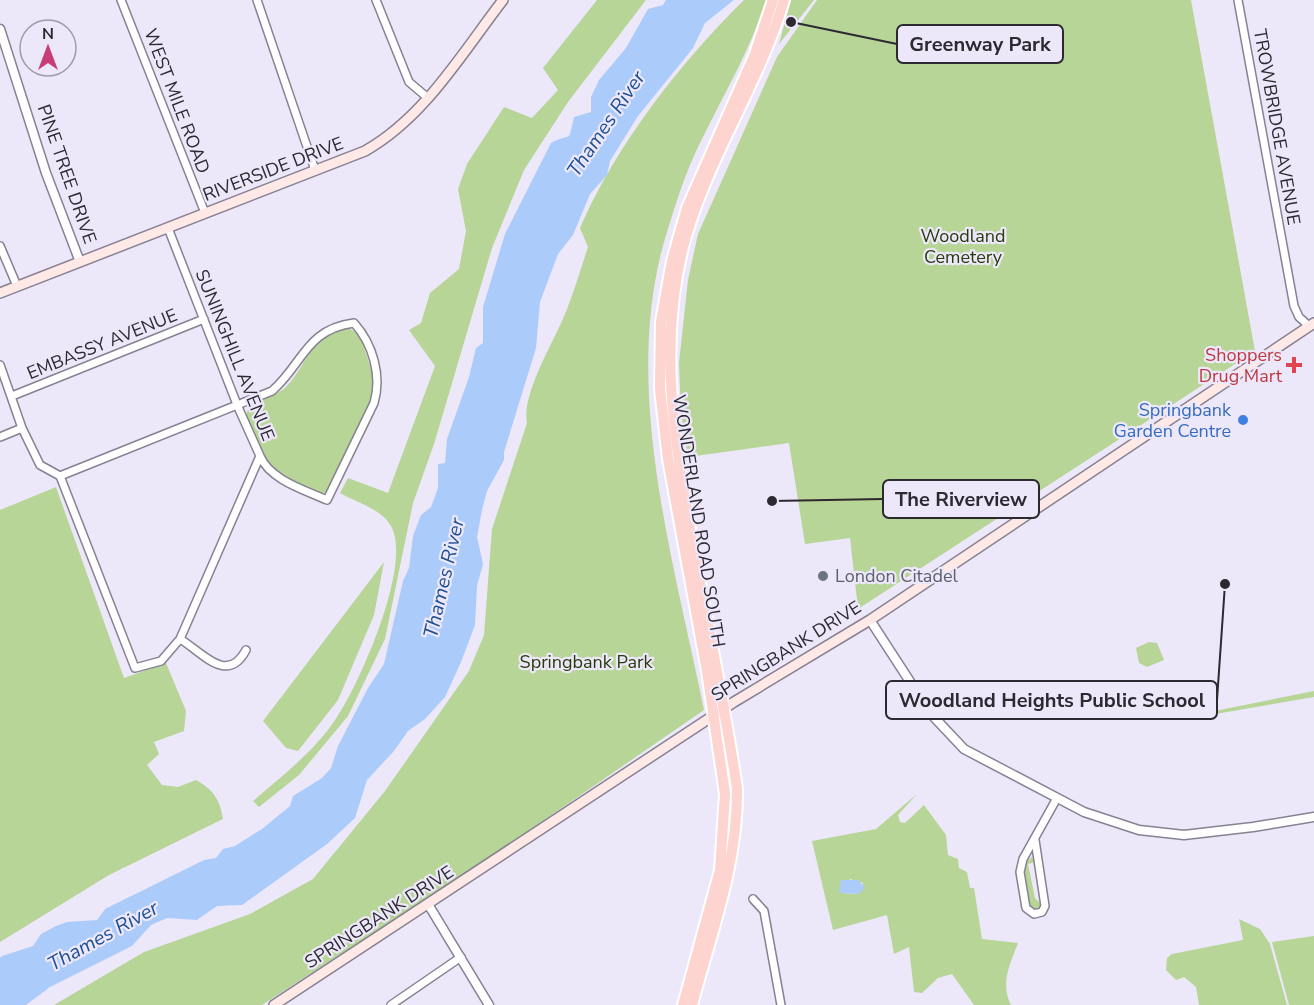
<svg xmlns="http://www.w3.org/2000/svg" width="1314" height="1005" font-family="'Nunito Sans',sans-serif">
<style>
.green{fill:#b7d597;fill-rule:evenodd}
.water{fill:#abccfb}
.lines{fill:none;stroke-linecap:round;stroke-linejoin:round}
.minor-casing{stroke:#878192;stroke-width:10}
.tertiary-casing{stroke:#878192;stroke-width:11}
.secondary-casing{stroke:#878192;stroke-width:12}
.primary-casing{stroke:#fff;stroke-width:14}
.minor{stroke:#fff;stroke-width:7}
.tertiary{stroke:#fff;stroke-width:8}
.secondary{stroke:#fee9e7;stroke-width:9}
.primary{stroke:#fdd4cf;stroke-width:10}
.health-dot{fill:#e0444e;stroke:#ede7fa;stroke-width:2}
.shop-dot{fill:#3f7fe0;stroke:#ede7fa;stroke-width:2}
.worship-dot{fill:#6b7280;stroke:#ede7fa;stroke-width:2}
.labels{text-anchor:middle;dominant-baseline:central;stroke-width:4.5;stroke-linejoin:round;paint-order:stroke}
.street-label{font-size:18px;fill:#2c2931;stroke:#ede7fa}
.park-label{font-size:18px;fill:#283b0c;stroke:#ede7fa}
.health-label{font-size:18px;fill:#be3a42;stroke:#ede7fa;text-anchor:end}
.shop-label{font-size:18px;fill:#366cbe;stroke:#ede7fa;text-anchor:end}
.worship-label{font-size:18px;fill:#5b616d;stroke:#ede7fa;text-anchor:start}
.water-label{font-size:20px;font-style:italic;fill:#1c4f93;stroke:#ede7fa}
.leader{fill:none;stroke:#2c2931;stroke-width:2}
.callout-dot{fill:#2c2931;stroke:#ede7fa;stroke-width:2}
.callout{fill:#ede7fa;stroke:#2c2931;stroke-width:2}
.callout-label{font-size:20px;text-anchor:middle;font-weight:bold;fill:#2c2931}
</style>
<rect width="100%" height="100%" fill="#ede7fa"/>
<!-- green -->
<path class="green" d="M597,0h49l-78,102 -44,68 -32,78 -58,196 -21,59 -28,136 -37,77 -49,59 -40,32 -6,-6c29,-25 63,-51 84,-84 23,-34 74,-150 55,-189 -8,-18 -36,-26 -52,-35l8,-15 40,15 47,-127 -26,-36 12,-7 9,-30 29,-24 7,-38 -8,-42 9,-25 37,-57 28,11 26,-28 -15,-22z
M744,0h22c-18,58 -52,110 -76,165 -10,24 -18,51 -26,77 -42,149 10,319 40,468l-212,146 -230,149h-208l90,-53 106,-38 63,-35 72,-88 84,-120 15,-36 8,-106 35,-106c-6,-30 29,-84 40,-114 8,-20 14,-41 21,-62l-8,-19c36,-83 100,-165 164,-228z
M791,0h23l-35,44z
M817,0h374l64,351 -397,258 -8,-71 -45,6 -16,-101 -101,14 -7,-44 -2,-50 9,-83 10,-46 79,-177z
M347,327l13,8 15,46 -2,15 -44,94 -7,4c-54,-25 -53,-24 -76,-79 4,-15 29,-17 40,-28 25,-27 20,-48 61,-60z
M56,487l68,191 42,-15 20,48 -2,20 -30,11 5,12 -12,11 15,20 16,2 18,-7c18,10 24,20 27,39l-114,56 -109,67v-432z
M384,562l-10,53 -36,85 -40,51 -12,-3 -23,-27z
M1149,642l8,1 7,17 -17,7 -8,-4 -3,-15z
M1314,691v6l-122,21 -2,-2z
M917,794l-19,21 2,7 5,1 19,-18 22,30 2,20 10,4 1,9 8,4 3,16h4l8,51 36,4c-8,21 -18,41 -7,62h-37l-22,-31 -14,4 -16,15 -8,-1 -5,-45 -15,7 -7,-39 -54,15 -21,-89 64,-12zM850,879l13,4 -4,11 -18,-1z
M1032,857l3,5 -7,2 7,34 6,6 -4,7 -8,-5 -5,-31 1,-12z
M1239,919l21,10 10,15 17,61h-88l-3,-18 -12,-10 -8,3 -10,-10 1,-12 5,-4 71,-14z
M1314,936v69h-25l-17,-63z"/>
<!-- water -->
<path class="water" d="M666,0h68l-29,23 -12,25 -55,68 -28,45 -3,14 -17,19 -17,41 -15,19 -18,48 -4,46 -32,104v8l-17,31 -5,19 -5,27 6,27 -6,22 -2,39 -14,37 -16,35 -20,22 -17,12 -14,20 -27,29 -12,38 -28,26 -85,61 -25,1 -20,14 -30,-2 -16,7 -19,21 -82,41 -24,18h-26v-47l2,-2 31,-10 8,-12 15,-8 11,-4 30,-2 8,-11 99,-49 12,-2 7,-9 12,-3 27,-17 28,-23 3,-10 29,-18 9,-10 7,-22 30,-58 16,-24 19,-83 6,-13 4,-32 8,-21 10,-8 7,-19v-24l7,-1 2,-24 22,-62 7,-29 7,-5v-36l22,-73 46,-91c23,-12 16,3 23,-26l17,-5v-15l8,-17 27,-32 22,-39 15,-4z
M841,880h17l7,7 -6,7 -18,-1 -2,-2z"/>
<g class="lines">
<defs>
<path id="minor" d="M121,0l84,213
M257,0l58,170
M376,0l33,82 19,16
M1238,0l56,306 5,11 10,9
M0,246l17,40
M0,365l22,63 18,37 20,11 75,192 26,-7 19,-22 80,-183 -22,-49 -70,-179
M12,396l192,-77
M0,437l22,-9
M60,476l212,-85c31,-27 34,-62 82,-68 19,21 28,53 20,80l-47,97c-22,-10 -57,-20 -67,-44
M180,639c21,12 47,47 66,11
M1035,840l10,66 -3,6 -8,2 -8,-6 -6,-36 3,-13 34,-61
M753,899l11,12 17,94
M391,1005l70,-48"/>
<path id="tertiary" d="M0,29l46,144 34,89
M870,620l61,94 33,35 120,63 55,18 45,5 69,-8 61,-10
M428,904l61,101"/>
<path id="secondary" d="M0,293l365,-142c60,-34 97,-98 138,-151
M274,1005l460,-303 136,-82 444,-297"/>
<path id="primary" d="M683,1005l37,-135 5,-76 -18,-123 -39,-212 -8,-70 1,-67 11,-61 15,-53 68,-154 18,-54
M692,1005c19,-72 46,-141 45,-217 -12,-79 -28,-158 -43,-236 -18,-103 -37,-202 -11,-305 23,-87 75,-161 101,-247"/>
</defs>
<!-- minor casing -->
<use href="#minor" class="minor-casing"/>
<!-- tertiary casing -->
<use href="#tertiary" class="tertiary-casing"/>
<!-- secondary casing -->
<use href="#secondary" class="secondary-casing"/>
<!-- primary casing -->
<use href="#primary" class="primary-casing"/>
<!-- minor -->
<use href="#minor" class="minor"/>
<!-- tertiary -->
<use href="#tertiary" class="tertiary"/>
<!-- secondary -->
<use href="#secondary" class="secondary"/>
<!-- primary -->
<use href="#primary" class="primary"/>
</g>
<!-- markers -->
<path class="health-dot" d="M1291 356h6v6h6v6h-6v6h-6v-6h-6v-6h6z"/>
<circle class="shop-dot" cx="1243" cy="420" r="6"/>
<circle class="worship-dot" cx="823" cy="576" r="6"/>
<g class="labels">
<!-- street labels -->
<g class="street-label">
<text transform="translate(177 101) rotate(69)">WEST MILE ROAD</text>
<text transform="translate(1277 127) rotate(80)">TROWBRIDGE AVENUE</text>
<text transform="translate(273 169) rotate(-21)">RIVERSIDE DRIVE</text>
<text transform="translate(67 174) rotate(71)">PINE TREE DRIVE</text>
<text transform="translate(102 344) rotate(-22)">EMBASSY AVENUE</text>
<text transform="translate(235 355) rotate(68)">SUNINGHILL AVENUE</text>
<text transform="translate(699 521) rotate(81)">WONDERLAND ROAD SOUTH</text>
<text transform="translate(786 651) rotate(-32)">SPRINGBANK DRIVE</text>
<text transform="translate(379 917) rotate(-33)">SPRINGBANK DRIVE</text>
</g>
<!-- park labels -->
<g class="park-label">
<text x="963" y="236">Woodland<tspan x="963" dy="21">Cemetery</tspan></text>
<text x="586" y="662">Springbank Park</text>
</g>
<!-- health labels -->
<g class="health-label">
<text x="1282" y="355">Shoppers<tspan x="1282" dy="21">Drug Mart</tspan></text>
</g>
<!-- shop labels -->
<g class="shop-label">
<text x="1231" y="410">Springbank<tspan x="1231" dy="21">Garden Centre</tspan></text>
</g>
<!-- worship labels -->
<g class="worship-label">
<text x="835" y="576">London Citadel</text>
</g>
<!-- water labels -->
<g class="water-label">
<text transform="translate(606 124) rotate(-56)">Thames River</text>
<text transform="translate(444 578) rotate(-77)">Thames River</text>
<text transform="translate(103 936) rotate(-29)">Thames River</text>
</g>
</g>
<!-- callouts -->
<path class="leader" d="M791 22L897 44M772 501L883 499M1225 584L1217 700"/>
<g class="callout-dot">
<circle cx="791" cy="22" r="6"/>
<circle cx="772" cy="501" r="6"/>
<circle cx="1225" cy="584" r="6"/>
</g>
<g class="callout">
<rect x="897" y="25" width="166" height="38" rx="6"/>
<rect x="883" y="480" width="156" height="38" rx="6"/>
<rect x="886" y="681" width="331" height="38" rx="6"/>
</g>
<g class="callout-label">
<text x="980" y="51">Greenway Park</text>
<text x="961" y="506">The Riverview</text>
<text x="1052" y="707">Woodland Heights Public School</text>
</g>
<!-- north arrow -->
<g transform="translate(48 48)"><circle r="28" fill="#ede7fa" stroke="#a09baa" stroke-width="1.5"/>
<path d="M0-4.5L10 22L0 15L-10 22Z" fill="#c73d75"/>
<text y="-9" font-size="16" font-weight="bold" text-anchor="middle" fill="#2c2931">N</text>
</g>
</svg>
